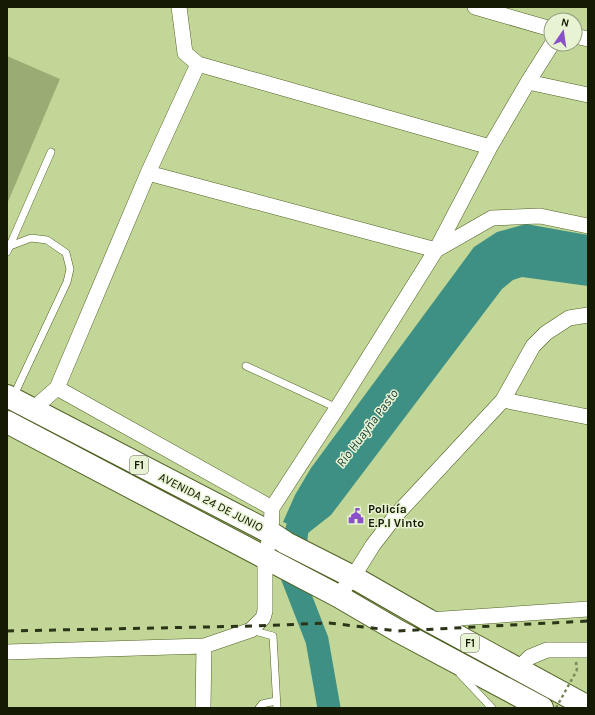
<svg xmlns="http://www.w3.org/2000/svg" width="595" height="715" font-family="Karla,sans-serif">
<style>
.water{fill:#3e9085}
.lines{fill:none;stroke-linecap:round;stroke-linejoin:round}
.river{stroke:#3e9085;stroke-width:23}
.building{fill:#9aac73}
.service-casing{stroke:#506124;stroke-width:8}
.minor-casing{stroke:#506124;stroke-width:16}
.trunk-casing{stroke:#506124;stroke-width:24}
.path{stroke:#798859;stroke-width:2.5;stroke-dasharray:3 3;stroke-linecap:butt}
.service{stroke:#fff;stroke-width:7}
.minor{stroke:#fff;stroke-width:15}
.trunk{stroke:#fff;stroke-width:22}
.rail{stroke:#2c3417;stroke-width:3;stroke-dasharray:7 7;stroke-linecap:butt}
.path-bridge{stroke:#798859;stroke-width:2.5;stroke-dasharray:3 3;stroke-linecap:butt}
.labels{text-anchor:middle;dominant-baseline:central;stroke-width:3;stroke-linejoin:round;paint-order:stroke}
.shield{fill:#e8f3d3;stroke:#545b41;stroke-width:1}
.shield-label{font-size:11px;font-weight:bold;fill:#141a03}
.street-label{font-size:12px;fill:#141a03;stroke:#e8f3d3}
.poi-label{font-size:12px;font-weight:bold;fill:#141a03;stroke:#e8f3d3;text-anchor:start}
.water-label{font-size:13px;font-style:italic;fill:#1a413b;stroke:#e8f3d3}
</style>
<rect width="100%" height="100%" fill="#c2d797"/>
<!-- water -->
<path class="water" d="M526,224l62,11v51l-66,-9 -9,3 -11,9 -171,226 -23,18 -25,-11 12,-27 16,-27 163,-221 23,-15z"/>
<g class="lines">
<!-- river -->
<path class="river" d="M314,501l-17,28 -5,47 25,64 12,68"/>
</g>
<!-- building -->
<path class="building" d="M7,56l53,23 -53,125z"/>
<g class="lines">
<defs>
<path id="service" d="M10,246l21,-8 16,2 19,13 4,16 -3,13 -54,115
M7,252l44,-100
M246,366l91,42
M251,630l22,6 4,72
M460,674l32,34
M259,708l3,-4 14,-3"/>
<path id="minor" d="M179,7l6,46 13,11 292,83
M475,7l76,22
M575,36l13,3
M528,82l60,13
M148,173l288,77 56,-32 48,-2 48,10
M57,388l215,120
M503,400l85,17
M32,410l25,-22 91,-215 50,-109
M338,596l15,-19 20,-32 24,-31 106,-114 30,-54 13,-13 23,-15 19,-3
M429,620l159,-11
M7,652l197,-6 47,-16 12,-12 2,-7v-53l6,-25 1,-25 65,-100 99,-158 54,-103 38,-65 24,-38
M518,669l12,-12 17,-7h41
M203,708l1,-62"/>
<path id="trunk" d="M7,396l264,137 15,10 67,34 75,43 160,87
M7,422l331,174 60,35 144,77"/>
</defs>
<!-- service casing -->
<use href="#service" class="service-casing"/>
<!-- minor casing -->
<use href="#minor" class="minor-casing"/>
<!-- trunk casing -->
<use href="#trunk" class="trunk-casing"/>
<!-- path -->
<path class="path" d="M576,662l1,8"/>
<!-- service -->
<use href="#service" class="service"/>
<!-- minor -->
<use href="#minor" class="minor"/>
<!-- trunk -->
<use href="#trunk" class="trunk"/>
<!-- rail -->
<path class="rail" d="M7,631l247,-5 75,-3 69,8 190,-10"/>
<!-- path-bridge -->
<path class="path-bridge" d="M556,708l21,-38"/>
</g>
<!-- icons -->
<defs>
<symbol id="civic-bare" viewBox="-9 -9 18 18"><path d="M-.6-6.5H3V-4.5H.6V-3L4-1V1h2V6H-6V1h2V-1L-.6-3ZM-1.2 2.5V6h2.4V2.5Z" fill="#8950c7" stroke="#e8f3d3" stroke-width="2.5" paint-order="stroke"/></symbol>
</defs>
<g fill-rule="evenodd">
<use href="#civic-bare" x="345" y="505" width="22" height="22"/>
</g>
<g class="labels">
<!-- shield labels -->
<g class="shield">
<rect x="130" y="456" width="18" height="18" rx="3"/>
<rect x="461" y="634" width="18" height="18" rx="3"/>
</g>
<g class="shield-label">
<text x="139" y="465">F1</text>
<text x="470" y="643">F1</text>
</g>
<!-- street labels -->
<g class="street-label">
<text transform="translate(211 502) rotate(27)">AVENIDA 24 DE JUNIO</text>
</g>
<!-- poi labels -->
<g class="poi-label">
<text x="368" y="509">Policía<tspan x="368" dy="14">E.P.I Vinto</tspan></text>
</g>
<!-- water labels -->
<g class="water-label">
<text transform="translate(367 428) rotate(-53)">Río Huayña Pasto</text>
</g>
</g>
<!-- border -->
<rect width="595" height="715" fill="none" stroke="#141a03" stroke-width="16"/>
<!-- north arrow -->
<g transform="translate(563 32) rotate(13)"><circle r="19" fill="#e8f3d3" stroke="#939c80"/>
<path d="M0-3L7 15L0 10L-7 15Z" fill="#8950c7"/>
<text y="-6" font-size="11" font-weight="bold" text-anchor="middle" fill="#141a03">N</text>
</g>
</svg>
